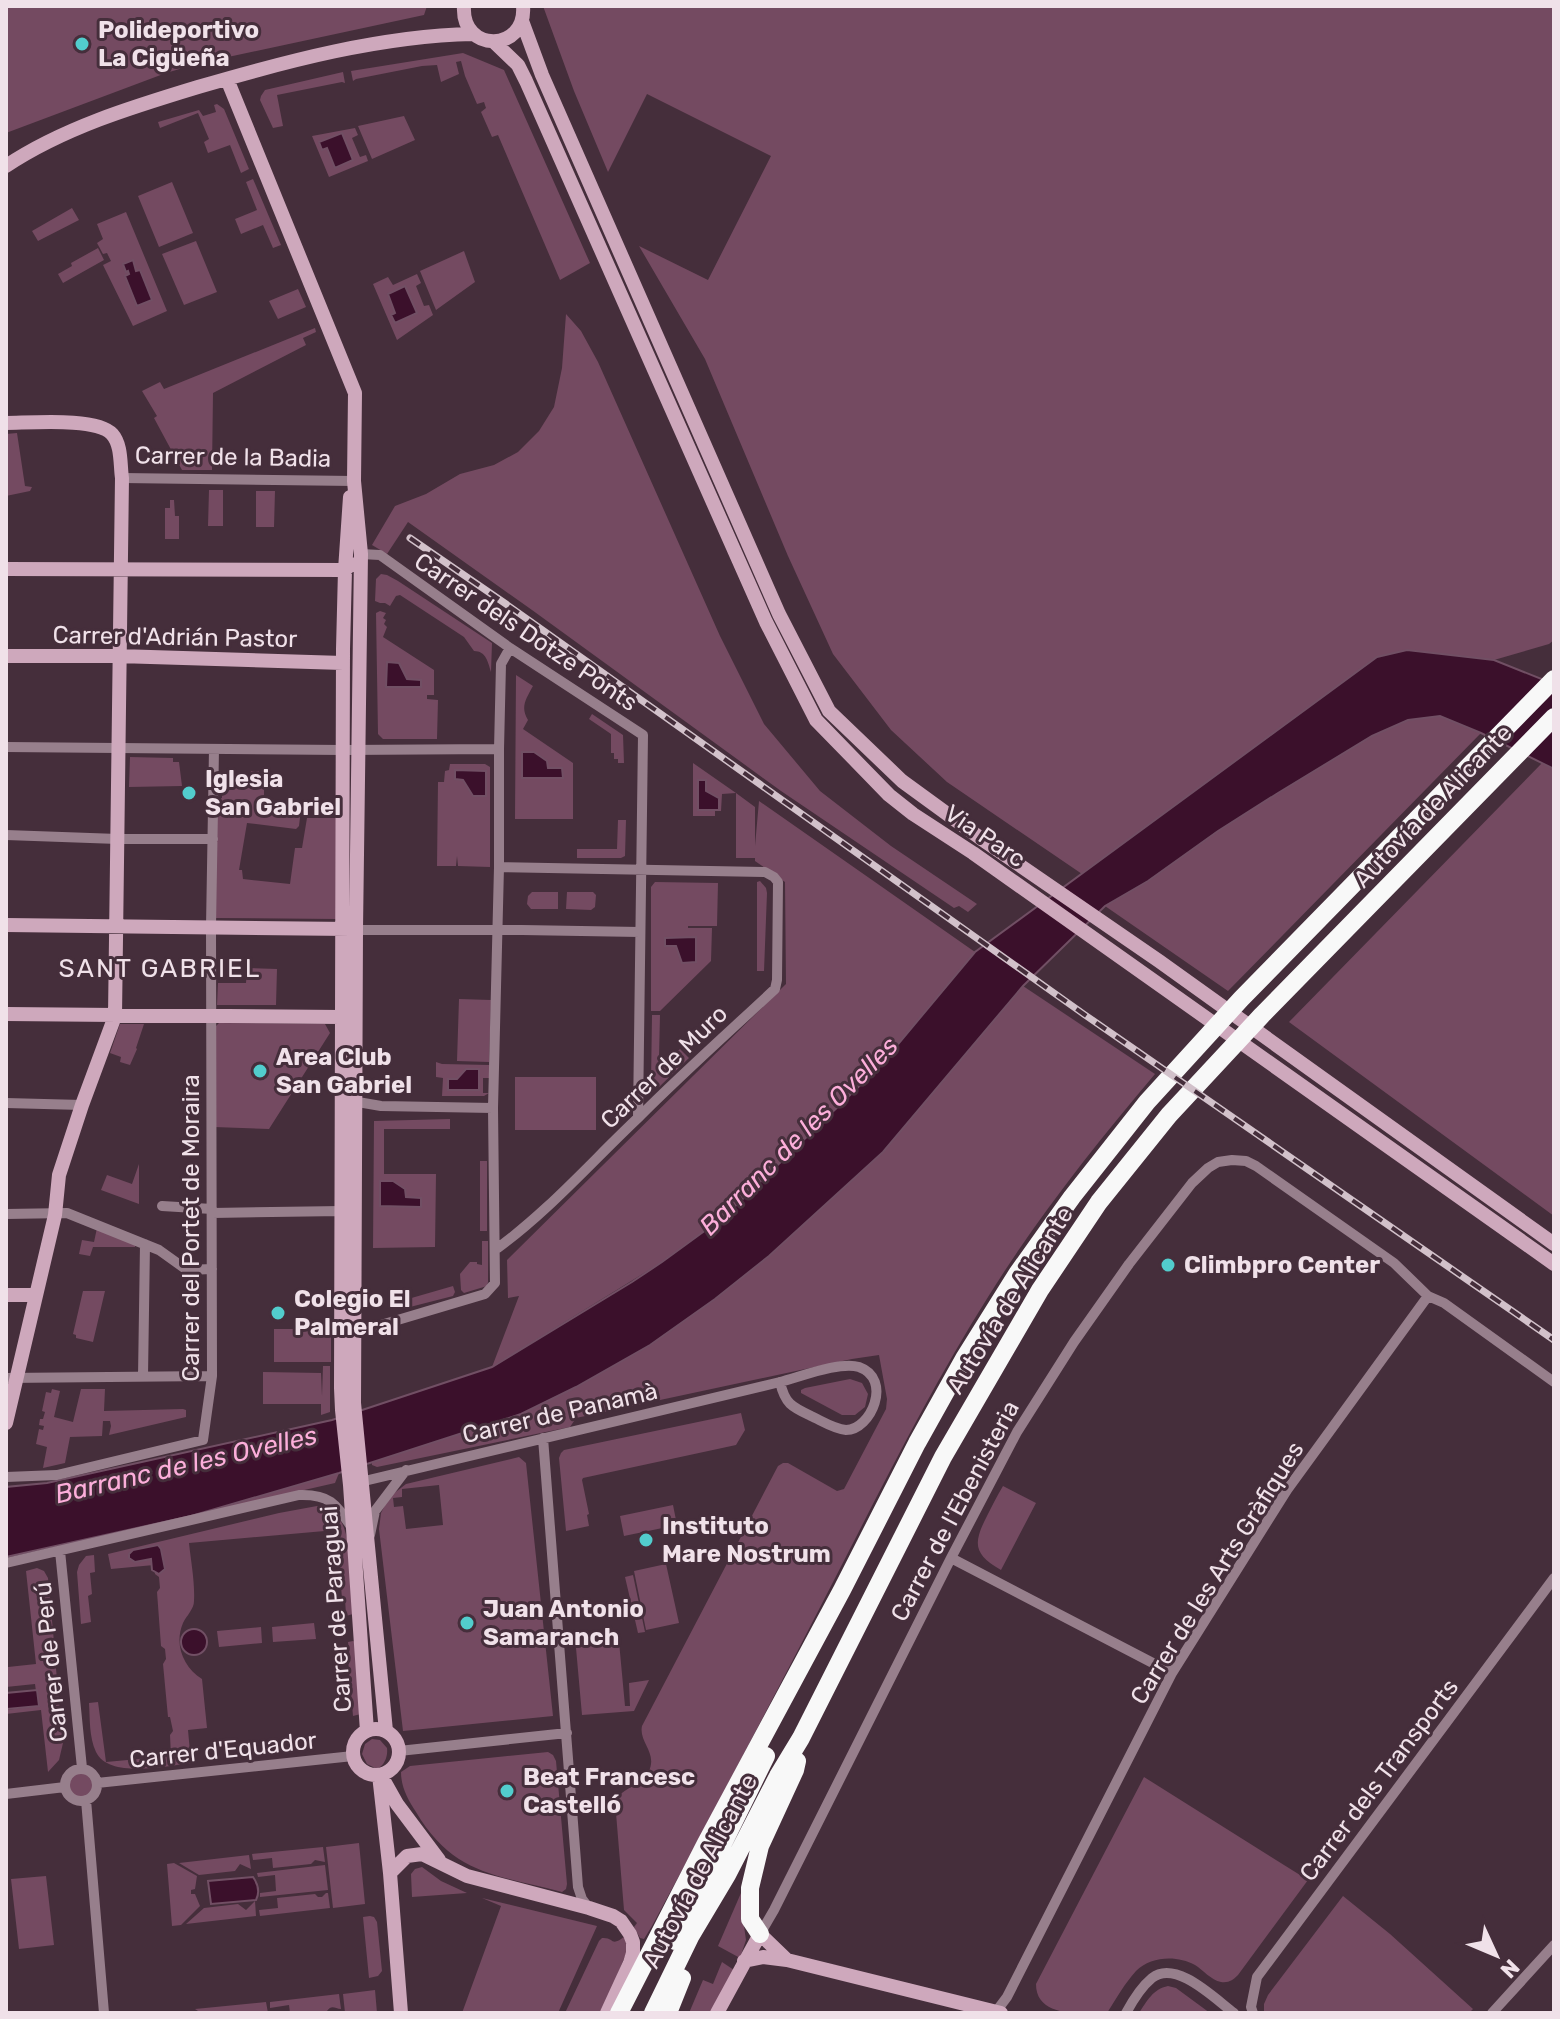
<svg xmlns="http://www.w3.org/2000/svg" width="1560" height="2019" font-family="Rubik,sans-serif">
<style>
.green{fill:#744a61;fill-rule:evenodd}
.water{fill:#3b102b;stroke:#714f64;stroke-width:2}
.lines{fill:none;stroke-linecap:round;stroke-linejoin:round}
.street{stroke:#977f8c;stroke-width:10}
.secondary{stroke:#cea8bc;stroke-width:14}
.highway{stroke:#f8f8f8;stroke-width:18}
.rail-casing{stroke:#d2c1ca;stroke-width:7}
.rail{stroke:#452e3b;stroke-width:4;stroke-dasharray:12;stroke-linecap:butt}
.poi-dot{fill:#52cdcd;stroke:#452e3b;stroke-width:3}
.labels{text-anchor:middle;dominant-baseline:central;stroke-width:6;stroke-linejoin:round;paint-order:stroke}
.poi-label{font-size:24px;font-weight:bold;fill:#f0e1e9;stroke:#452e3b;text-anchor:start}
.street-label{font-size:24px;fill:#f0e1e9;stroke:#452e3b}
.neighbourhood-label{font-size:26px;letter-spacing:2px;fill:#f0e1e9;stroke:#452e3b}
.water-label{font-size:26px;font-style:italic;fill:#fcaeda;stroke:#452e3b}
</style>
<rect width="100%" height="100%" fill="#452e3b"/>
<!-- green -->
<path class="green" d="M6,6h421l-3,9 -224,48 -34,10 -160,60z
M543,6h1011v634l-5,4 -55,16 -87,-10 -30,8 -295,216 -135,-92 -56,-52 -58,-76 -45,-98 -83,-197 -66,-113 69,34 63,-124 -124,-62 -39,78 -34,-81z
M463,53l41,17 86,193 -30,17 -62,-145 -6,2 -11,-25 5,-4 -2,-6 -7,2 -12,-28 -4,-15 -5,1 3,12 -18,8 -4,-17 -15,1 -66,13 -3,2 -2,-10z
M343,72l2,11 -3,-1 -65,13 6,31 -10,2 -13,-28 1,-4 4,-6z
M217,104l7,5 25,60 -8,4 -11,-28 -22,8 -4,-11 5,-3 -11,-26 -38,15 -2,-6 41,-12 4,6 13,-4 -2,-7z
M404,116l11,24 -43,19 -14,-33z
M355,128l3,7 -6,3 8,19 6,-2 2,6 -39,16 -17,-41z
M253,179l28,66 -8,3 -10,-23 -22,9 -6,-15 22,-9 -11,-28z
M172,182l21,51 -34,14 -21,-51z
M72,208l7,12 -41,21 -6,-10z
M126,212l41,99 -34,15 -30,-61 8,-4 -4,-8 -4,1 -6,-11 6,-4 -6,-15z
M196,241l21,51 -33,13 -22,-51z
M98,248l6,12 -41,23 -5,-9 14,-8 -1,-3z
M464,251l11,31 -39,28 -16,-39z
M417,274l4,9 -5,3 8,20 5,-1 4,10 -36,25 -24,-56 15,-7 5,8z
M298,289l8,18 -28,12 -9,-18z
M566,314l15,17 17,31 122,274 44,88 56,67 71,55 86,58 -9,8 -9,-6 -5,2 -173,-117 -249,-181 -124,-88 -21,32 -15,-9 23,-39 31,-12 34,-20 34,-9 24,-13 21,-21 15,-24 8,-39z
M315,328l1,4 -13,6 3,7 -93,48 -1,77h-30l-28,-52 3,-2 -15,-25 18,-9 4,7z
M17,433l8,53 7,1 -2,4 -24,5v-62z
M209,490h14v36h-15z
M256,491h19l-1,36h-18z
M170,500h4l1,16h4v23h-14v-31h5z
M381,574l6,1 11,6 94,62 -1,29c-3,-10 -5,-21 -17,-21l-10,-14 -64,-42 -4,1 -6,10 -5,-3h-5l-5,-2 1,-22z
M380,611l6,2 -3,5 3,2 -2,4 3,3 -4,10 51,33v25h-7v4l11,1 -1,39h-54l-5,-5 -2,-121z
M516,675l17,11c-7,13 -13,21 -5,34l-5,9 50,34v56h-58z
M592,714l31,21 1,28h-6v-4h-4v-6h-3v-19l-22,-15z
M1440,716l41,17 -253,258 -123,-85 43,-25 70,-50 60,-38 94,-57 36,-16z
M130,757l43,1v4h6l3,24 -53,1z
M693,763l43,30 -14,1 -1,17h-6v5h-22z
M1542,763l12,6v447l-265,-194z
M450,764h35l5,3v100l-32,-1 -1,-10 -1,10h-19l1,-84h6l1,-11 4,-1z
M251,771h8v13l5,1v20l37,4 -2,17 -3,3 -49,-6 -8,47h3l1,9 47,5 5,-36h7l5,-30h31l-1,101 -123,-1 3,-119 5,-1v-13h28v-5h-4v-5h4z
M736,793l19,14v39l4,-45 216,151 -96,115 -154,149 -63,46 -170,105 27,-71 -11,2 -1,-38 279,-276 -1,-102 -30,-21v-3h-19z
M618,820h8l-1,36 -4,2h-44v-9h40z
M760,881l6,7 1,5 -3,78h-7v-89z
M655,882l63,1 -1,43h-29v2h24l-1,33 -51,50h-9v-124z
M532,892h26v17h-27l-4,-5 1,-8z
M567,892h26l3,3 -1,12 -4,3 -25,-1z
M247,968l30,1 -1,36h-59l1,-22h28z
M1023,986l132,88c-60,71 -118,144 -167,223 -58,92 -106,190 -156,287 -59,115 -119,229 -180,342l-8,13 -4,-1 -6,-11 3,-4 -13,-13 -9,-109c9,-16 33,-16 36,-37 2,-14 -12,-24 -9,-38l136,-260 5,-3h5l49,28 7,-2 42,-80 1,-10 -8,-44 -27,4 -276,59 -6,9 -193,40 -5,-2v-4l149,-47 55,-27 74,-42 65,-46 54,-43 114,-104z
M459,999l32,1 -2,62 -32,-1z
M652,1015h8l-1,43 5,5 16,-14 9,9 -30,29h-5l-3,-5z
M219,1023l106,1 5,9 -61,96 -55,-2v-99z
M120,1024h24l-8,24 1,1 -7,16 -10,-3 1,-5 -11,-4z
M436,1062l6,2 48,1v13h-7v15h6l-5,3h-42l1,-18 -7,-1z
M515,1077h81v53h-81z
M450,1119v10h-66v45h52l-1,73 -62,1 1,-127z
M480,1161h7v70h-7z
M139,1164v40l-38,-14 6,-15 25,9z
M97,1228l38,13v6h-42l-3,9 -11,-2 3,-14 12,2z
M482,1241h6v41l-1,4 -23,7 -3,-3 -1,-16 10,-12h7v2l5,1z
M453,1286l2,6 -2,4 -43,11 -2,-8z
M83,1291h22l-12,51 -17,-4v-3l-3,-1z
M274,1329h57v33h-57z
M323,1366h7v46l-9,3v-11h-58v-32l58,1 1,23z
M850,1379l12,4 6,11 -3,13 -10,8h-13l-41,-22v-3l4,-2z
M52,1389l8,2 -6,26 19,5 8,-33h24l-1,22 79,-2 3,1v7l-77,18 2,-9 -1,-5h-7l-1,15 -32,1 -5,26 -22,5 4,-21 -11,-3 3,-15 4,1 1,-4 -5,-1 1,-6h3l2,-7 -3,-1 4,-19 5,1z
M741,1413l4,17 -9,15 -153,33 -1,2 7,34 -2,1 2,11 -23,5 -7,-73 2,-5 3,-3z
M519,1457l7,6 27,253 -150,15 -24,-202 2,-16 4,-8 8,-11 13,-10zM439,1485l4,40 -37,4 -3,-23 -9,1 -1,-9 9,-1v-8z
M339,1473l-4,10 -144,33z
M1003,1486l33,17 -35,67c-28,-16 -28,-27 -14,-54 5,-10 10,-20 16,-30z
M673,1505l4,20 -53,11 -4,-20z
M317,1506c6,3 13,5 18,8 19,15 16,77 18,100l-7,2 -1,-18h-3l-6,-68 -147,13c2,19 6,39 5,58 0,8 -7,14 -11,22 -9,21 0,44 19,56l5,49 -19,2 3,33c-24,3 -82,16 -95,-11 -7,-15 -6,-33 -7,-49l9,-1 8,60 65,-6 -1,-21 3,-4 -3,-14h-2l-5,-53 3,-5 -1,-10 -4,-3 -4,-54 3,-4 -1,-11 -4,-3 -1,-9 -43,4 -3,-15 171,-41z
M94,1555l1,17 -5,1 2,21 -4,2 3,26 -10,2 -4,-52 2,-7 7,-9z
M666,1564l13,59 -33,7 -12,-59z
M37,1568l7,3 4,7 6,64 -7,1 2,16 6,-1 8,85 -4,17 -11,12 -7,-62 -35,4v-4l32,-4 -3,-22 -29,3 2,-20 28,-3 -10,-93z
M633,1575l12,57 -7,1 -13,-56z
M314,1623l2,16 -43,3 -1,-15z
M261,1627l1,16 -43,4 -2,-16z
M618,1631l7,75h5l-1,-23 20,-3 -15,31 -52,4 -6,-67h2l-1,-14z
M353,1641l2,1 6,72 -8,2 -5,-57 2,-1 -2,-16z
M372,1739l8,1 7,8c1,8 -2,17 -10,21l-10,-5 -5,-10 3,-10z
M548,1752l5,3 3,6 11,123 -1,5 -4,3c-64,-17 -109,-17 -146,-80 -8,-12 -15,-25 -15,-40l9,-6z
M69 1785a12 12 0 1 1 24 0a12 12 0 1 1-24 0Z
M1144,1777l164,103 -70,95c-5,5 -9,8 -17,7 -10,-2 -18,-12 -26,-17 -18,-10 -44,-9 -59,6 -11,12 -20,28 -29,42 -23,0 -71,6 -71,-29z
M359,1843l6,61 -32,4 -7,-61z
M323,1847l2,15 -10,-2 -4,4 -38,4 -1,-10 -19,2 -1,-6z
M249,1855l2,14 -11,-5 -5,7 -36,4 -20,-12z
M174,1863l23,13 -2,13 -4,1v4h4l5,12 -19,19 -9,1 -5,-62z
M325,1865l3,25 -68,7v-4l16,-2 -1,-16 -17,2 -1,-4z
M422,1867l19,14 26,12 -55,4 -1,-23 4,-5z
M46,1876l8,69 -35,4 -8,-70z
M744,1886l-2,26 4,28 -6,18 -22,-12z
M326,1893h2l2,15 -70,8 -1,-6 19,-2 -1,-10 38,-4 3,3h4z
M1343,1896l47,38 83,75 -4,4h-205v-9l4,-9z
M482,1898l115,28 -39,87h-96l39,-107z
M255,1901l1,15 -70,8 18,-16 34,-4 8,6z
M370,1916l4,1 3,5 5,49 -4,5 -9,2 -6,-61z
M625,1936l2,15 -25,62h-37l34,-72 3,-3c13,-1 8,10 23,-2z
M722,1962l12,8 -22,43h-23l14,-33 10,4z
M1168,1986l8,2 34,25h-71c8,-12 14,-24 29,-27z
M375,1990l2,23h-32l-2,-19z
M339,1994l2,15c-6,0 -9,-5 -14,2l-37,2 -1,-8 -19,3v-6z
M266,2002l2,11 -12,-2 -2,2h-53l-6,-4z"/>
<!-- water -->
<path class="water" d="M342,133l11,27 -18,8 -8,-20 -5,2 -3,-8z
M133,260l3,11 4,-1 12,30 -15,6 -12,-30 4,-2 -1,-3 -2,1 -3,-8z
M405,286l12,27 -22,10 -4,-8 4,-2 -7,-19z
M1407,650l87,10 60,24v85l-73,-36 -41,-17 -32,4 -36,16 -94,57 -60,38 -70,50 -43,25 -82,80 -140,166 -114,104 -54,43 -65,46 -74,42 -55,27 -182,59 -148,43 -185,41v-70l41,-4 285,-63 160,-53 140,-85 30,-20 63,-46 154,-149 96,-115 402,-295z
M387,662l12,1 8,16 14,1v7h-35z
M522,752h12l13,9 1,7h14l1,10h-41z
M455,770l31,1v25h-13l-10,-16 -8,-1z
M698,780h8v11l13,7v12h-21z
M696,937v25l-14,1 -6,-17h-11v-8z
M466,1069h13v21h-31v-11h9z
M380,1181h13l12,8 1,8 15,1v9l-41,-1z
M158,1545l3,4 4,20 -6,5 -7,-4 -1,-11 -16,3 -6,-4v-4l4,-4z
M181 1642a13 13 0 1 1 26 0a13 13 0 1 1-26 0Z
M37,1690l2,16 -32,3 -1,-16z
M253,1877c5,7 7,15 3,23l-45,4 -3,-23z"/>
<g class="lines">
<!-- street -->
<path class="street" d="M122,478l232,3
M361,554l19,1 130,93 133,87 -5,382
M6,747l338,3 155,-1
M6,835l112,4h95
M356,930h166l118,2
M352,1101l29,5 112,2
M6,1103l76,2
M162,1206l50,3
M212,1213l130,-2 3,3
M6,1214l61,-1 92,37 28,20 25,-1
M495,1250c54,-39 97,-89 145,-134 44,-44 90,-85 135,-127l2,-9 1,-98 -4,-5 -9,-5 -266,-5
M350,1336l4,-3 131,-39 10,-11 -2,-175 6,-241v-118l2,-85 9,-16
M143,1377l2,-133
M6,1378l206,-2
M543,1438l35,449 4,12 7,9
M6,1477l51,-2 146,-35 9,-64 -1,-449 3,-178
M356,1483l424,-101c20,-5 60,-21 79,-15 34,12 12,63 -13,63 -12,-1 -24,-9 -35,-14 -19,-9 -26,-12 -31,-34
M370,1535l5,-24 31,-41
M60,1551l22,217
M951,1558l221,115
M6,1563l293,-68c31,-1 37,9 53,33
M399,1751l168,-18
M65 1785a16 16 0 1 1 32 0a16 16 0 1 1-32 0Z
M97,1783l256,-27
M6,1794l59,-7
M86,1800l18,213
M760,1934l14,-24 177,-352 66,-126 57,-90 55,-78 63,-81 16,-15 10,-6 14,-2 14,1 10,5 138,97 34,33 16,7 110,79
M995,2013l12,-16 165,-324 115,-183 141,-194
M1126,2013c7,-13 15,-26 26,-35 24,-19 63,21 82,35
M1253,2013l-2,-6 6,-30 297,-399
M1492,2013l62,-68"/>
<!-- secondary -->
<path class="secondary" d="M464,6c-3,48 63,46 59,0
M522,21l20,54 237,539 50,97 73,70 81,59 176,121 395,283
M494,42l24,23 8,16 240,541 50,98 73,75 24,19 60,39 581,411
M227,79l128,314 -1,88 7,73 -5,376 -2,473 32,328
M6,166c57,-38 126,-59 192,-79 89,-26 182,-51 275,-53
M6,423c23,0 91,-6 106,11 10,11 8,31 10,44l-7,538 -33,89 -23,70 -4,40 -49,208
M350,497l-5,73 -2,79 -2,739 1,22 8,75 17,246
M6,569l339,1 6,-6
M6,656h112l225,7
M6,925l344,4
M6,1014l335,3
M6,1295h30
M353 1752a23 23 0 1 1 46 0a23 23 0 1 1-46 0Z
M379,1775l11,98 11,140
M383,1779l14,25 42,56
M390,1873l17,-17 15,-2 45,22 122,32 24,8 8,5 9,13 3,8v11l-3,10 -23,50
M744,1961l19,-4 24,3 214,53
M717,2013l43,-79 27,26"/>
<!-- highway -->
<path class="highway" d="M760,1934l-10,-15v-31l10,-42 35,-76 2,-9
M675,1941l91,-185
M619,2013l87,-170 136,-253 75,-147 48,-86 52,-83 55,-77 75,-95 94,-103 313,-320
M653,2013l37,-76 37,-62 51,-99 23,-38 142,-281 97,-167 59,-88 70,-87 93,-100 292,-298
M668,2013l14,-35"/>
<defs>
<path id="rail" d="M410,538l96,66 579,411 469,325"/>
</defs>
<!-- rail casing -->
<use href="#rail" class="rail-casing"/>
<!-- rail -->
<use href="#rail" class="rail"/>
</g>
<!-- markers -->
<g class="poi-dot">
<circle cx="82" cy="44" r="8"/>
<circle cx="189" cy="793" r="8"/>
<circle cx="260" cy="1071" r="8"/>
<circle cx="1168" cy="1265" r="8"/>
<circle cx="278" cy="1313" r="8"/>
<circle cx="646" cy="1540" r="8"/>
<circle cx="467" cy="1623" r="8"/>
<circle cx="507" cy="1791" r="8"/>
</g>
<g class="labels">
<!-- poi labels -->
<g class="poi-label">
<text x="98" y="30">Polideportivo<tspan x="98" dy="28">La Cigüeña</tspan></text>
<text x="205" y="779">Iglesia<tspan x="205" dy="28">San Gabriel</tspan></text>
<text x="276" y="1057">Area Club<tspan x="276" dy="28">San Gabriel</tspan></text>
<text x="1184" y="1265">Climbpro Center</text>
<text x="294" y="1299">Colegio El<tspan x="294" dy="28">Palmeral</tspan></text>
<text x="662" y="1526">Instituto<tspan x="662" dy="28">Mare Nostrum</tspan></text>
<text x="483" y="1609">Juan Antonio<tspan x="483" dy="28">Samaranch</tspan></text>
<text x="523" y="1777">Beat Francesc<tspan x="523" dy="28">Castelló</tspan></text>
</g>
<!-- street labels -->
<g class="street-label">
<text transform="translate(233 457) rotate(1)">Carrer de la Badia</text>
<text transform="translate(526 632) rotate(34)">Carrer dels Dotze Ponts</text>
<text transform="translate(175 637) rotate(1)">Carrer d'Adrián Pastor</text>
<text transform="translate(1433 806) rotate(-46)">Autovía de Alicante</text>
<text transform="translate(985 836) rotate(34)">Via Parc</text>
<text transform="translate(664 1067) rotate(-44)">Carrer de Muro</text>
<text transform="translate(191 1228) rotate(-90)">Carrer del Portet de Moraira</text>
<text transform="translate(1010 1300) rotate(-58)">Autovía de Alicante</text>
<text transform="translate(560 1413) rotate(-13)">Carrer de Panamà</text>
<text transform="translate(955 1511) rotate(-62)">Carrer de l'Ebenisteria</text>
<text transform="translate(1217 1573) rotate(-58)">Carrer de les Arts Gràfiques</text>
<text transform="translate(336 1609) rotate(-94)">Carrer de Paraguai</text>
<text transform="translate(51 1662) rotate(-96)">Carrer de Perú</text>
<text transform="translate(223 1750) rotate(-6)">Carrer d'Equador</text>
<text transform="translate(1379 1780) rotate(-53)">Carrer dels Transports</text>
<text transform="translate(700 1871) rotate(-62)">Autovía de Alicante</text>
</g>
<!-- neighbourhood labels -->
<g class="neighbourhood-label">
<text x="160" y="968">SANT GABRIEL</text>
</g>
<!-- water labels -->
<g class="water-label">
<text transform="translate(799 1136) rotate(-45)">Barranc de les Ovelles</text>
<text transform="translate(186 1465) rotate(-13)">Barranc de les Ovelles</text>
</g>
</g>
<!-- border -->
<rect width="1560" height="2019" fill="none" stroke="#f0e1e9" stroke-width="16"/>
<!-- north arrow -->
<g transform="translate(1496 1955) rotate(134)" stroke="#452e3b" stroke-width="6" paint-order="stroke">
<path d="M0-6L14 30L0 20L-14 30Z" fill="#f0e1e9"/>
<text y="-12" font-size="22" font-weight="bold" text-anchor="middle" fill="#f0e1e9">N</text>
</g>
</svg>
